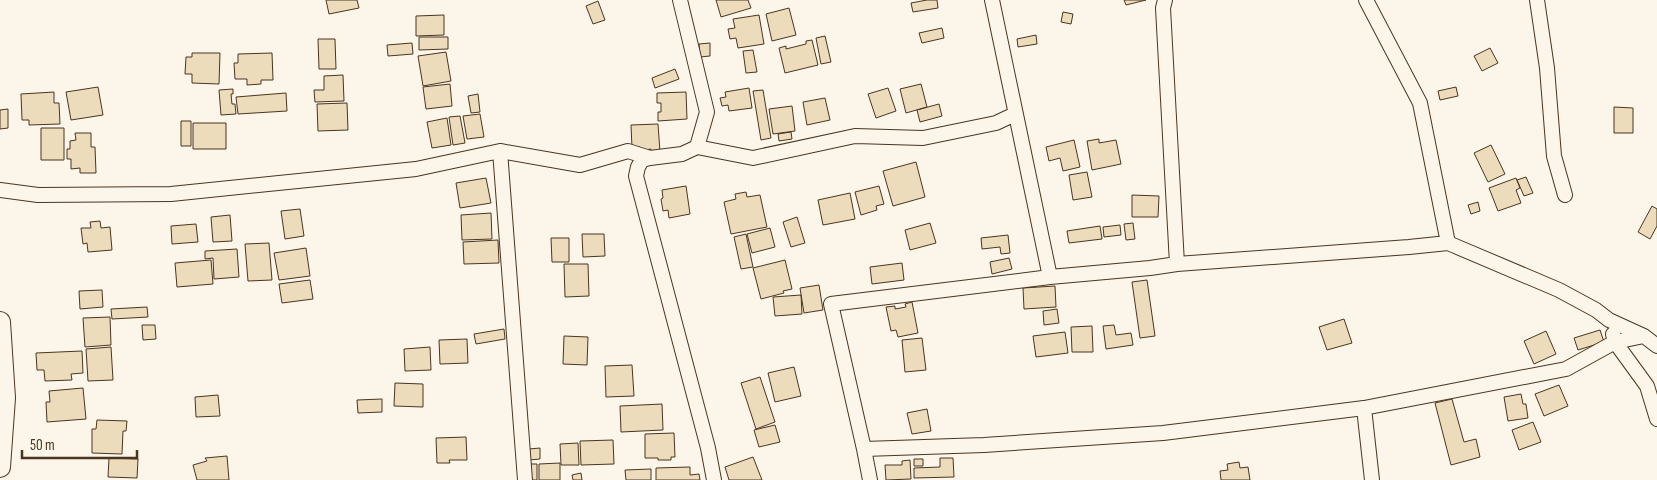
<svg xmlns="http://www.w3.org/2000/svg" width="1657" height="480" font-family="'Sofia Sans Condensed',sans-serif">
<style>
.building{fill:#ecdcbc;stroke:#4a3520}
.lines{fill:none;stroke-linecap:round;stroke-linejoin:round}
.street-casing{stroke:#4a3520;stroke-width:16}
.secondary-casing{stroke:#4a3520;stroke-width:22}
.street{stroke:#fbf6e9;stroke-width:14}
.secondary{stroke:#fbf6e9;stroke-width:20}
</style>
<rect width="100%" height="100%" fill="#fbf6e9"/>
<!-- building -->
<path class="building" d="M326,0h31l2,8 -30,6z
M716,0h32l3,8 -30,9z
M927,0h10l1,8 -25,4 -2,-9z
M1124,0h22l-20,5z
M598,1l7,19 -12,4 -7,-18z
M789,8l7,27 -24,6 -6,-27z
M1063,12l10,2 -2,10 -10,-2z
M444,15v20l-28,1v-20z
M759,15l5,29 -26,4 -2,-10 -6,1 -2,-10 7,-1 -2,-9z
M942,28l2,10 -22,5 -3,-10z
M1036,35l1,9 -19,3 -1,-8z
M825,36l6,26 -10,2 -5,-26z
M419,37h29v12l-29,1z
M318,39h17l1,30h-17z
M812,40l6,25 -33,8 -6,-25 7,-2v3l20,-5v-3z
M412,43l1,11 -25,2 -1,-11z
M710,43v13l-10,1 -1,-13z
M1490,48l8,15 -16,8 -8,-15z
M753,50l4,22 -11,1 -3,-22z
M446,52l5,29 -28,5 -5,-30z
M192,53h28l-1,31 -27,-1v-9h-7l1,-17h6z
M272,53l1,27h-12v4l-14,1v-6h-12l-1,-16h4v-9z
M675,69l4,10 -24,9 -3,-10z
M343,75l1,26 -29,1 -1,-12h10v-14z
M450,84l2,22 -26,3 -3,-22z
M921,84l6,23 -21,6 -6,-24z
M98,87l5,28 -32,5 -5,-28z
M1456,87l2,9 -18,4 -2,-9z
M749,88l3,20 -23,3 -1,-6 -6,1 -2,-8 6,-1 -1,-5z
M888,88l8,23 -20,7 -8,-24z
M233,89v5h-2l1,10h3l1,10 -15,1 -2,-25z
M763,90l8,48 -10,2 -8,-49z
M54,92v11h5l1,21 -31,1v-5h-7l-1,-26z
M686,92l1,27 -29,2v-9h3v-9h-4v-10z
M286,93l1,18 -49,3 -2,-17z
M478,94l2,18 -9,1 -3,-17z
M825,98l5,22 -23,5 -4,-23z
M347,103l1,27 -30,1 -1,-27z
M939,104l3,12 -22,6 -3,-12z
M792,106l3,25 -22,3 -4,-25z
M1614,107l19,1v25h-19z
M8,109v19l-8,1v-19z
M480,114l4,23 -17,2 -4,-23z
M460,116l5,27 -12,2 -4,-28z
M447,118l4,27 -19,3 -5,-26z
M181,121h10v25h-10z
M193,123h33v26h-33z
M658,124l2,28 -9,1v-4l-11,2v-4l-8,1 -1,-23z
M41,128h23v32h-23z
M791,132l1,7 -13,2 -1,-7z
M75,133h16v14h4l1,26h-16v-5l-9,1v-10h-4v-10h3v-8l6,-1z
M1099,139v4l17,-3 5,24 -29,6 -5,-29z
M1074,140l6,27 -17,4 -3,-13 -11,3 -3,-14z
M1491,145l14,29 -17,8 -14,-29z
M916,162l9,35 -32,9 -10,-35z
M1087,172l5,25 -19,3 -4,-25z
M1526,177l7,16 -9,3 -7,-16z
M486,178l5,25 -31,5 -4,-25z
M1516,178l4,10 -4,2 5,13 -23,8 -9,-23z
M686,186l4,28 -21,4 -1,-8 -5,1 -2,-12 2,-1 -1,-8z
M879,186l5,18 -8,2 1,4 -16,5 -6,-23z
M746,192l1,5 13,-2 7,32 -36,7 -7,-32 12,-3 -1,-5z
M850,193l5,26 -32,6 -5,-25z
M1132,195l27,1 -1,21h-26z
M1478,202l2,9 -9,3 -3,-9z
M1652,206l5,3v17l-7,13 -12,-7z
M300,209l4,27 -19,3 -4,-28z
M491,213l1,26 -30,1 -1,-25z
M230,215l2,26 -19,1 -2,-25z
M797,217l8,26 -14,4 -8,-25z
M100,221l1,7 9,-1 2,23 -24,2 -1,-9 -4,1 -2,-16h10l-1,-6z
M930,223l6,20 -26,7 -5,-20z
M1133,223l2,16 -9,1 -2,-16z
M196,224l2,18 -26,2 -1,-18z
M1120,225l1,10 -17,2 -1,-10z
M1100,226l2,13 -33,4 -2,-12z
M770,228l5,19 -23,6 -5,-19z
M582,234h22l1,22 -22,1z
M746,234l7,33 -12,2 -7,-32z
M1008,235l2,18 -9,1 -1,-7 -18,2 -1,-11z
M551,238h18v24h-17z
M498,240l1,23 -35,1 -1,-22z
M269,243l3,37 -24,1 -3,-37z
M306,248l4,28 -31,4 -5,-27z
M237,249l2,28 -25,2 -1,-21 -8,1v-8z
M1009,258l3,11 -20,5 -2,-12z
M211,260l2,24 -36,3 -2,-24z
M785,260l7,29 -9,2 1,2 -23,6 -8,-31z
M902,263l2,17 -32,4 -2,-17z
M564,264h24l1,32 -24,1z
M310,280l3,19 -31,4 -3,-19z
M1147,280l8,56 -15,2 -8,-56z
M819,285l4,25 -19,3 -4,-25z
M1055,286l1,21 -32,2 -1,-21z
M102,290l1,17 -23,2 -1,-18z
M801,295l1,19 -27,2 -2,-19z
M912,302l6,31 -20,4 -2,-7 -5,1 -5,-24 9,-1v3l11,-2 -1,-3z
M147,307l1,10 -36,2 -1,-10z
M1057,309l2,14 -15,2 -1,-14z
M110,317l1,28 -26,2 -2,-29z
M1344,319l8,24 -25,7 -8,-23z
M142,325h13l1,14 -13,1z
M1114,325l2,10 15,-2 2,12 -27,4 -3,-23z
M1092,326l1,26h-21l-1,-25z
M504,329l1,10 -29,5 -2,-10z
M1600,330l4,12 -26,8 -4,-12z
M1546,331l10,23 -22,10 -10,-23z
M1065,332l3,21 -32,4 -3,-21z
M564,336l24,1 -1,28 -24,-1z
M922,338l4,32 -21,2 -3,-32z
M467,339l1,24 -28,1 -1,-24z
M111,347l2,33 -25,1 -2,-32z
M430,347l1,23 -26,1 -1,-22z
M82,351l1,22 -12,1 1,6 -27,1 -1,-11h-7l-1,-17z
M632,365l2,31 -28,1 -1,-31z
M794,367l7,29 -26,6 -7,-29z
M760,377l15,45 -19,7 -15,-46z
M395,383l28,1v23l-29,-1z
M1559,385l9,21 -24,10 -9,-22z
M83,388l3,31 -39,3 -1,-20h4l-1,-11z
M1521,394l2,10h3l2,14 -20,3 -4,-24z
M218,395l2,21 -24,1 -1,-20z
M382,399v13l-24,1 -1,-13z
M1452,399l12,43 12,-3 4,18 -29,8 -16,-62z
M662,404l1,26 -42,2 -1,-26z
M927,409l4,22 -19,3 -5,-21z
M97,420l30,1 -1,10h-3l-1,23 -30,-1v-24h4z
M1533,422l8,20 -22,8 -7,-20z
M775,425l5,17 -21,5 -5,-17z
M674,433l1,24h-4v3h-13v-2h-13v-24z
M466,437l1,23h-18l1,3h-13l-1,-25z
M613,440l1,24 -33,1 -1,-24z
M578,443l1,22h-18l-1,-21z
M540,448v11l-11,1v-11z
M227,456l2,24h-32l-4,-15 14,-4 -2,-3z
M753,457l9,23h-33l-4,-13z
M109,458l29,1 -1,19 -29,-1z
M940,458h13l1,19 -40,1v-10l26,-1z
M914,459h9v7h-9z
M910,460l1,19 -25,1 -1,-15h17v-4z
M1239,462l1,6 8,-1 2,13h-29l-1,-9 8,-1 -1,-6z
M560,463v17h-21v-16z
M528,464h9v16h-9z
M690,467v8l9,-1 1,6h-44v-12z
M651,469v11h-25l-1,-10z
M581,473l1,7h-9l-1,-5z"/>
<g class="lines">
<defs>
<path id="street" d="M680,0l27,112 -10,35 -15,7 -32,4 -8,2 -4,7 -2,9 72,272 6,32
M992,0l58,277
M1165,0l-2,8 14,256
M1366,0l54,103 28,140 111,47 37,20 13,10 35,16 13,10
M1537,0l10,68 7,88 11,39
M697,147l56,11 102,-22 68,2 73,-15 19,-9
M500,151l25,329
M0,190l38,5 133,-1 245,-25 84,-18 80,14 48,-14 22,7
M1613,334l2,8 32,44 10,33
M1364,408l8,72
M864,449l120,-4 179,-12 201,-25 202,-39 49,-27 29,-6
M870,480l-6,-31 -33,-145 219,-27 100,-9 27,-4 232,-17 39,-4"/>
<path id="secondary" d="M0,322l5,76 -5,69"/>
</defs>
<!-- street casing -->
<use href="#street" class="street-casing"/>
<!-- secondary casing -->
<use href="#secondary" class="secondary-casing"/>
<!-- street -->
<use href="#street" class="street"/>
<!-- secondary -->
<use href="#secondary" class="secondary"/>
</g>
<!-- scale -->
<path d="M22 450v8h115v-8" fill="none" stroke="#4a3520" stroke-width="2.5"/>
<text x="30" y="450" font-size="15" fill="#4a3520" stroke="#fbf6e9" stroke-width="4" paint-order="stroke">50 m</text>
</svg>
